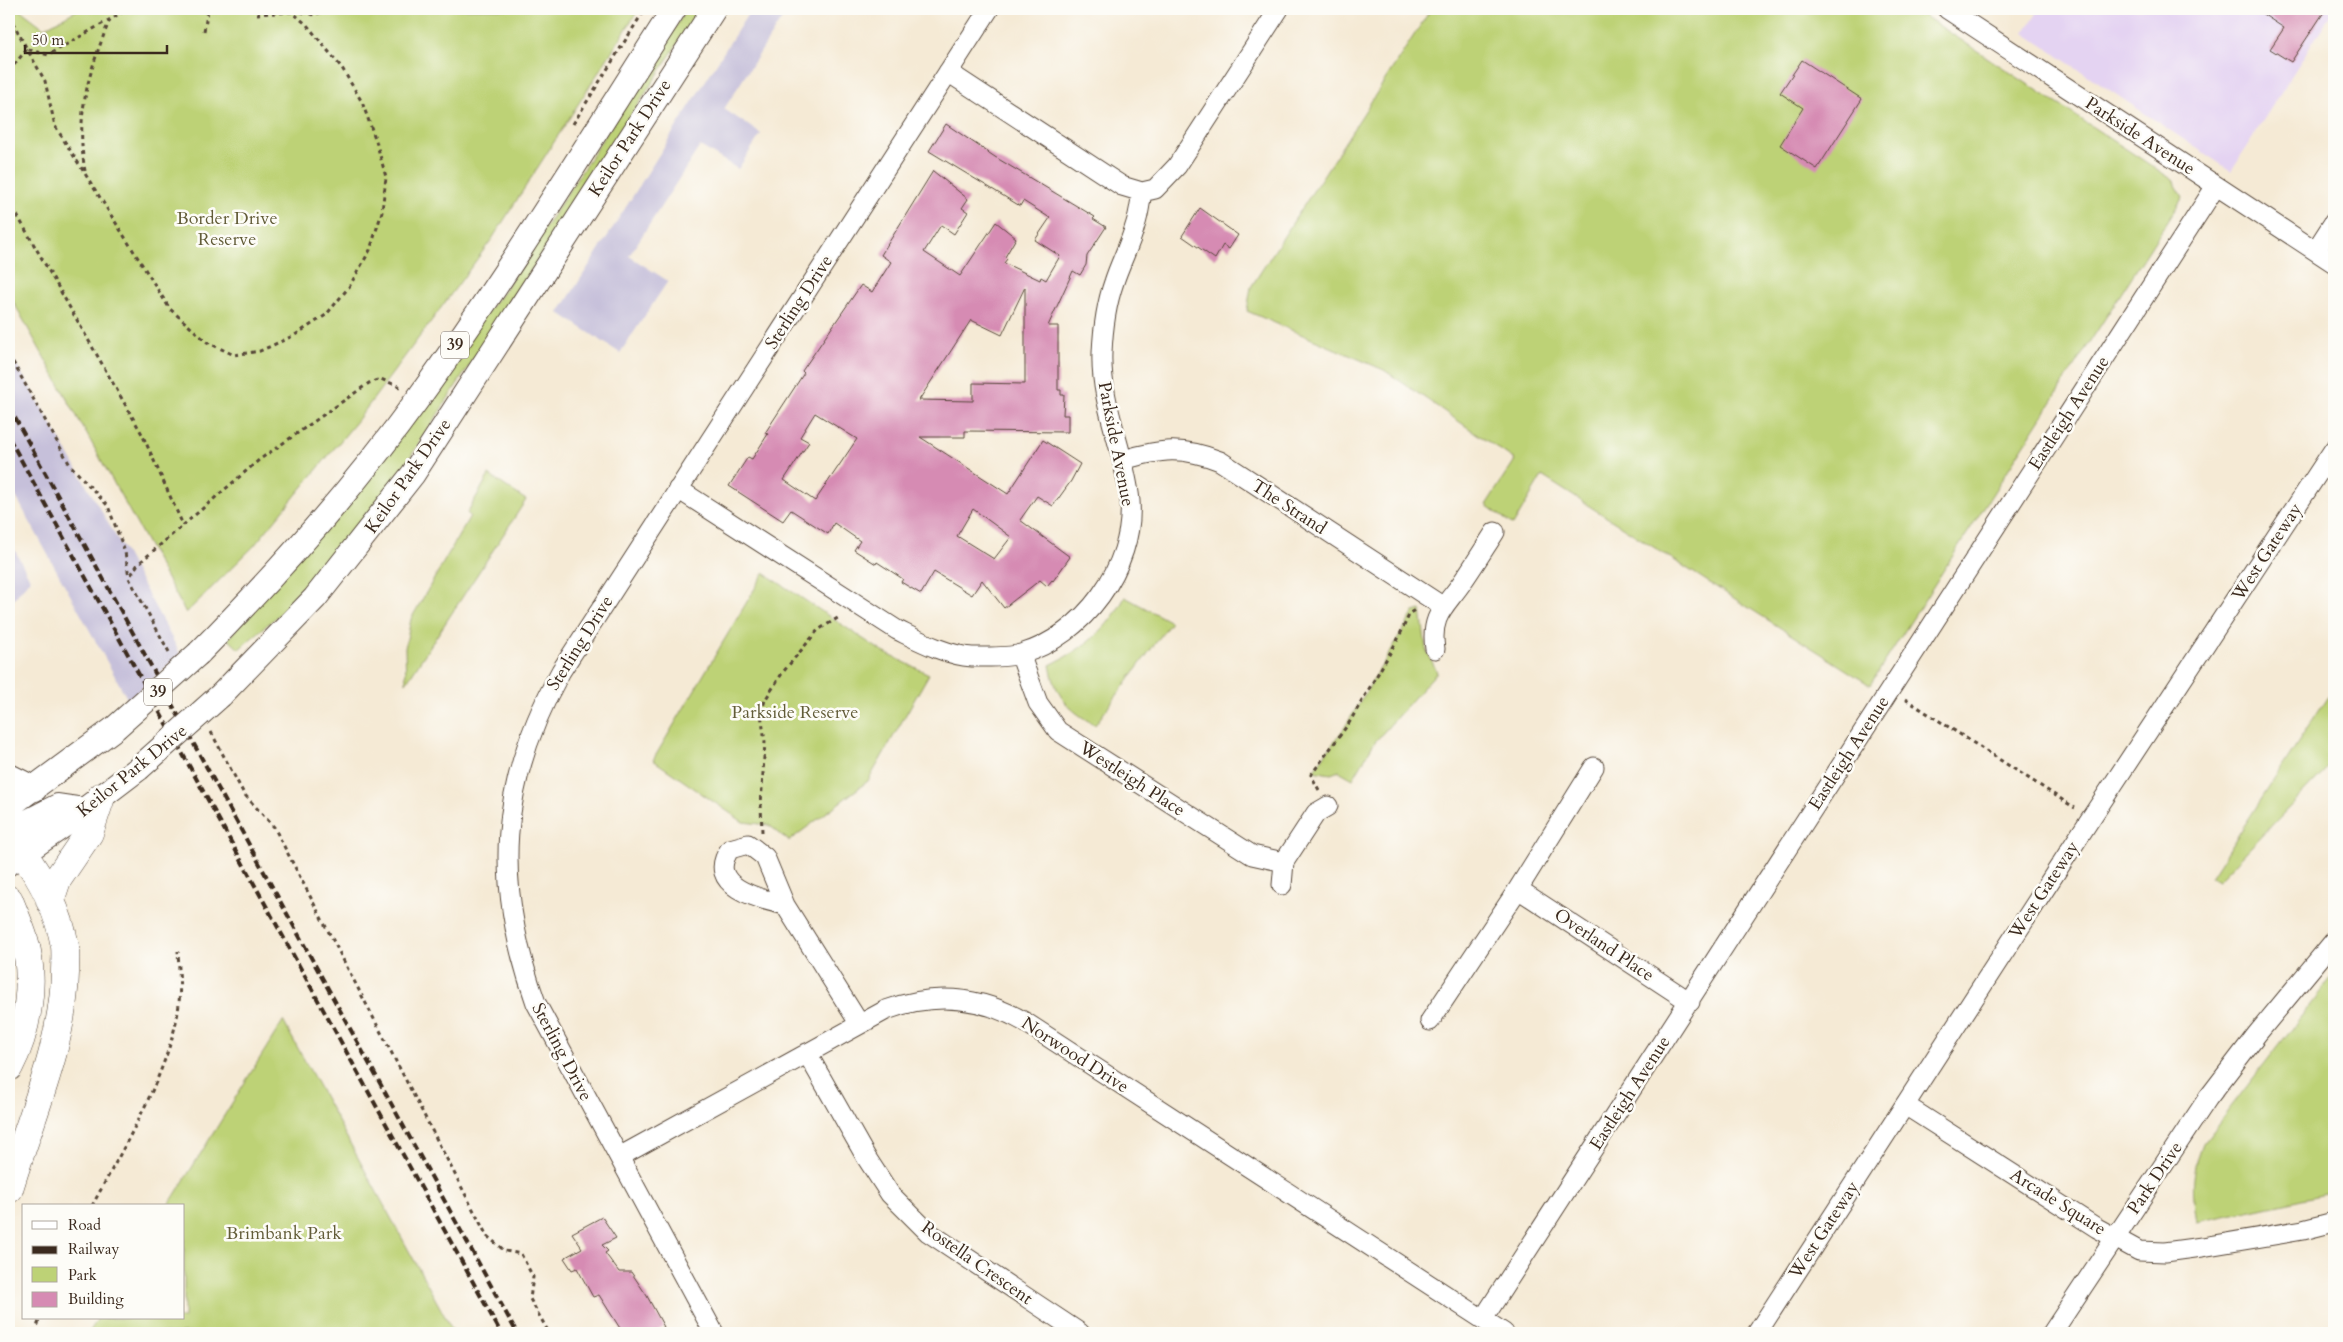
<svg xmlns="http://www.w3.org/2000/svg" width="2343" height="1342" font-family="Cardo,serif">
<style>
.built{fill:#e4d3f2}
.industrial{fill:#c6c0da}
.green{fill:#bdd276;stroke:#7c7e4a}
.building{fill:#d68bb3;fill-rule:evenodd}
.lines{fill:none;stroke-linecap:round;stroke-linejoin:round}
.minor-casing{stroke:#574739;stroke-width:21}
.major-casing{stroke:#574739;stroke-width:26}
.highway-casing{stroke:#574739;stroke-width:29}
.path{stroke:#574739;stroke-width:3;stroke-dasharray:4 4;stroke-linecap:butt}
.minor{stroke:#fff;stroke-width:19}
.major{stroke:#fff;stroke-width:24}
.highway{stroke:#fff;stroke-width:28}
.rail{stroke:#3b2a1e;stroke-width:4;stroke-dasharray:8 4;stroke-linecap:butt}
.major-bridge-casing{stroke:#574739;stroke-width:26;stroke-linecap:butt}
.major-bridge{stroke:#fff;stroke-width:24}
.labels{text-anchor:middle;dominant-baseline:central;stroke-width:5;stroke-linejoin:round;paint-order:stroke}
.shield{fill:#fdfcf7;stroke:#75695f;stroke-width:1}
.shield-label{font-size:16px;font-weight:bold;fill:#3b2a1e}
.street-label{font-size:18px;fill:#3b2a1e;stroke:#fdfcf7}
.park-label{font-size:18px;fill:#625c38;stroke:#fdfcf7}
</style>
<rect width="100%" height="100%" fill="#fdfcf7"/>
<filter id="ink" filterUnits="userSpaceOnUse"><feTurbulence type="fractalNoise" baseFrequency=".02" numOctaves="2"/><feDisplacementMap in="SourceGraphic" scale="10" xChannelSelector="R" yChannelSelector="G"/><feConvolveMatrix kernelMatrix="1 2 1 2 8 2 1 2 1" color-interpolation-filters="sRGB"/></filter>
<filter id="wash" filterUnits="userSpaceOnUse"><feTurbulence type="fractalNoise" baseFrequency=".0096" numOctaves="4" result="noise"/><feDisplacementMap in="SourceGraphic" scale="20" xChannelSelector="R" yChannelSelector="G"/><feGaussianBlur stdDeviation="1.12" result="paint"/><feColorMatrix in="noise" values="0 0 0 0 0 0 0 0 0 0 0 0 0 0 0 0 0 1.4 0 .05"/><feComposite in="paint" operator="in"/></filter>
<g filter="url(#wash)">
<rect width="100%" height="100%" fill="#f5ead5"/>
<!-- built -->
<path class="built" d="M2040,9h294l-103,162 -207,-138z"/>
<!-- industrial -->
<path class="industrial" d="M751,9h37l-64,100 37,25 -23,35 -38,-23 -71,110 39,25 -48,72 -61,-40z
M9,351l116,201 56,103 -53,45 -119,-216z
M9,539l21,40 -20,25h-1z"/>
<!-- green -->
<path class="green" d="M9,9h10l25,19 35,-19h560l-147,230 -135,182 -104,126 -67,66 -177,-319z
M687,9h13l-295,456 -31,43 -71,86 -64,55 -11,-10 276,-348z
M1431,9h483l259,171 10,17 -313,488 -328,-209 -29,49 -27,-20 29,-45 -131,-90 -137,-59 4,-24z
M489,475l37,25 -120,183 -1,-35 6,-29 59,-103 -3,-3z
M764,573l119,79 46,22 -61,107 -79,60 -20,-16 -26,-3 -90,-62z
M1125,597l46,25 -76,103c-28,-16 -39,-28 -45,-60 34,-17 57,-34 75,-68z
M1421,610l5,39 11,23 -63,71 -21,36 -14,-8 -8,3 -18,-3 32,-44 69,-115z
M2334,687v74l-116,120 -7,-4z
M2334,974v218l-137,30c-5,-32 -6,-48 6,-79z
M283,1021l171,312h-365l9,-15h86v-112h-16z"/>
<g id="blocks">
<!-- building -->
<path class="building" d="M2255,9h71l-35,53 -21,-13 14,-21z
M1802,60l60,39 -45,70 -37,-24 23,-37 -23,-15z
M946,124l49,33 100,60 -2,2 13,8 -19,29 -1,9 -6,10 -7,-4 -25,55h10v64h3v5h3l-1,20h5v17l-103,-1v6h-45l88,57 35,-54 37,24 -9,17 -18,25 -16,-10 -17,24 50,37 -17,24 -1,-1 -5,6 -7,-6 -36,28 -22,-28 -10,15 -38,-23 -13,22 -20,-12 2,-3 -26,-17 -1,2 -22,-14 6,-9 -26,-18 -6,11 -37,-24 -8,11 -54,-35 19,-29 4,2 16,-25 -3,-1 39,-60 -2,-2 59,-86 11,7 19,-30 -10,-7 52,-84 35,28 -6,9 6,4 -14,22 -13,-9 -17,27 36,24 36,-54 20,16 -11,19 2,2 -3,4 36,17 1,-3 5,3 14,-24 -25,-16 15,-22 -27,-17 -3,5 -91,-55zM1025,287v97l-52,-1v18l-54,-1 52,-80 31,15zM815,413l42,26 -42,62 -31,-21 25,-38 -9,-5zM973,509l38,28 -17,22 -37,-23z
M1200,208l38,27 -9,14 -6,-4 -8,14 -33,-23z
M602,1217l14,21 -14,7 6,6 -3,2 14,19h12l16,24 17,31 -10,6h-31l-24,-38 -6,2 -16,-29 -5,2 -8,-12 18,-10 -10,-15z"/>
</g>
</g>
<g filter="url(#ink)">
<use href="#blocks" fill-opacity="0" stroke="#574739" stroke-width="1"/>
<g class="lines">
<defs>
<path id="minor" d="M1947,9l387,254
M948,72l174,114 20,6 13,-3 22,-23 102,-157
M2316,250l18,-28
M1123,460c38,-11 59,-14 97,1l222,145
M678,489l219,141c23,11 49,25 75,27 14,0 35,1 49,-3 62,-18 114,-87 109,-153 -5,-51 -30,-96 -28,-148 1,-24 4,-48 12,-71 6,-19 16,-37 21,-56 4,-11 5,-23 7,-34
M1435,649c-5,-33 9,-41 26,-65 12,-17 23,-35 34,-52
M1020,654l18,49 20,28 194,124 32,7
M1282,885l2,-23 32,-49 12,-7
M1518,889l172,113
M785,905c-26,-6 -81,-19 -55,-56l18,-5 17,13 20,48 74,118
M1430,1021l88,-132 76,-122
M807,1053l59,104 24,37 38,38 152,101
M1905,1105l192,123 42,23 26,1 37,-5 101,-17 31,-8
M619,1157l267,-147c48,-18 94,-14 139,12l479,311
M1483,1319l733,-1133
M714,1333l-178,-330c-43,-120 -38,-219 25,-332l428,-662
M1757,1333l332,-512 245,-372
M2052,1333l156,-235 49,-64 77,-93"/>
<path id="major" d="M199,653c78,-79 153,-163 218,-253 91,-126 173,-260 257,-391
M221,695l94,-97 98,-124 301,-465
M9,776l26,13
M9,806l106,-78
M9,834l18,-12 31,-16 27,4
M9,863l58,-40 71,-54"/>
<path id="highway" d="M9,900c5,13 11,26 15,39 12,40 4,92 -15,128
M50,901l7,-21 32,-47 12,-36
M9,1189c21,-71 54,-141 56,-216 0,-9 1,-18 0,-27 -6,-33 -22,-66 -42,-92"/>
</defs>
<!-- minor casing -->
<use href="#minor" class="minor-casing"/>
<!-- major casing -->
<use href="#major" class="major-casing"/>
<!-- highway casing -->
<use href="#highway" class="highway-casing"/>
<!-- path -->
<path class="path" d="M286,9l29,6 13,-6
M9,15l18,34 21,6 80,-46
M204,31l4,-22
M9,71l18,-22 18,32 10,45 115,183 37,33 27,13 26,-4 35,-16 31,-20 23,-28 21,-37 12,-38 4,-35 -10,-36 -14,-39 -20,-34 -35,-43 -15,-13 -35,2
M573,124l72,-115
M85,171c-10,-58 4,-99 25,-152
M9,201l133,233 41,91
M9,355l61,110 38,41 17,46 4,25
M169,652l-40,-74 9,-14 121,-104 110,-77 12,-4 19,8
M1905,699l170,109
M211,732l33,62 30,33 213,409 18,15 16,3 12,23 -3,22 19,34
M1319,790l-8,-15 38,-52 48,-82 13,-28 6,-4
M762,832l-1,-28 4,-62 -4,-28 4,-14 18,-28 35,-42 23,-14
M92,1206c31,-58 75,-130 86,-194 3,-20 1,-41 0,-61
M35,1333l5,-15"/>
<!-- minor -->
<use href="#minor" class="minor"/>
<!-- major -->
<use href="#major" class="major"/>
<!-- highway -->
<use href="#highway" class="highway"/>
<!-- rail -->
<path class="rail" d="M9,407l508,926
M9,438l492,895"/>
<defs>
<path id="major-bridge" d="M115,728l84,-75
M138,769l83,-74"/>
</defs>
<!-- major-bridge casing -->
<use href="#major-bridge" class="major-bridge-casing"/>
<!-- major-bridge -->
<use href="#major-bridge" class="major-bridge"/>
</g>
</g>
<g class="labels">
<!-- shield labels -->
<g class="shield">
<rect x="441" y="331.5" width="28" height="27" rx="4"/>
<rect x="144" y="678.5" width="28" height="27" rx="4"/>
</g>
<g class="shield-label">
<text x="455" y="345">39</text>
<text x="158" y="692">39</text>
</g>
<!-- street labels -->
<g class="street-label">
<text transform="translate(2140 136) rotate(33)">Parkside Avenue</text>
<text transform="translate(630 138) rotate(-57)">Keilor Park Drive</text>
<text transform="translate(799 302) rotate(-57)">Sterling Drive</text>
<text transform="translate(2069 413) rotate(-57)">Eastleigh Avenue</text>
<text transform="translate(1116 444) rotate(79)">Parkside Avenue</text>
<text transform="translate(408 476) rotate(-55)">Keilor Park Drive</text>
<text transform="translate(1289 507) rotate(33)">The Strand</text>
<text transform="translate(2267 552) rotate(-57)">West Gateway</text>
<text transform="translate(580 643) rotate(-58)">Sterling Drive</text>
<text transform="translate(1849 753) rotate(-57)">Eastleigh Avenue</text>
<text transform="translate(132 771) rotate(-39)">Keilor Park Drive</text>
<text transform="translate(1132 779) rotate(33)">Westleigh Place</text>
<text transform="translate(2044 890) rotate(-57)">West Gateway</text>
<text transform="translate(1604 945) rotate(34)">Overland Place</text>
<text transform="translate(562 1052) rotate(62)">Sterling Drive</text>
<text transform="translate(1075 1055) rotate(33)">Norwood Drive</text>
<text transform="translate(1630 1093) rotate(-57)">Eastleigh Avenue</text>
<text transform="translate(2155 1178) rotate(-56)">Park Drive</text>
<text transform="translate(2058 1202) rotate(32)">Arcade Square</text>
<text transform="translate(1824 1230) rotate(-57)">West Gateway</text>
<text transform="translate(977 1263) rotate(35)">Rostella Crescent</text>
</g>
<!-- park labels -->
<g class="park-label">
<text x="227" y="218">Border Drive<tspan x="227" dy="21">Reserve</tspan></text>
<text x="795" y="712">Parkside Reserve</text>
<text x="284" y="1233">Brimbank Park</text>
</g>
</g>
<!-- margin -->
<rect width="2343" height="1342" fill="none" stroke="#fdfcf7" stroke-width="30"/>
<!-- legend -->
<rect x="22" y="1204" width="162" height="115" fill="#fdfcf7" stroke="#afa8a0"/>
<rect x="32" y="1221" width="25" height="8" fill="#ffffff" stroke="#afa8a0"/>
<text x="68" y="1230" font-size="15" fill="#3b2a1e">Road</text>
<rect x="32" y="1246" width="25" height="8" fill="#3b2a1e" stroke="#afa8a0"/>
<text x="68" y="1254" font-size="15" fill="#3b2a1e">Railway</text>
<rect x="32" y="1267" width="25" height="15" fill="#bdd276" stroke="#afa8a0"/>
<text x="68" y="1280" font-size="15" fill="#3b2a1e">Park</text>
<rect x="32" y="1292" width="25" height="15" fill="#d68bb3" stroke="#afa8a0"/>
<text x="68" y="1304" font-size="15" fill="#3b2a1e">Building</text>
<!-- scale -->
<path d="M25 45v8h142v-8" fill="none" stroke="#3b2a1e" stroke-width="2.5"/>
<text x="32" y="45" font-size="15" fill="#3b2a1e" stroke="#fdfcf7" stroke-width="4" paint-order="stroke">50 m</text>
</svg>
